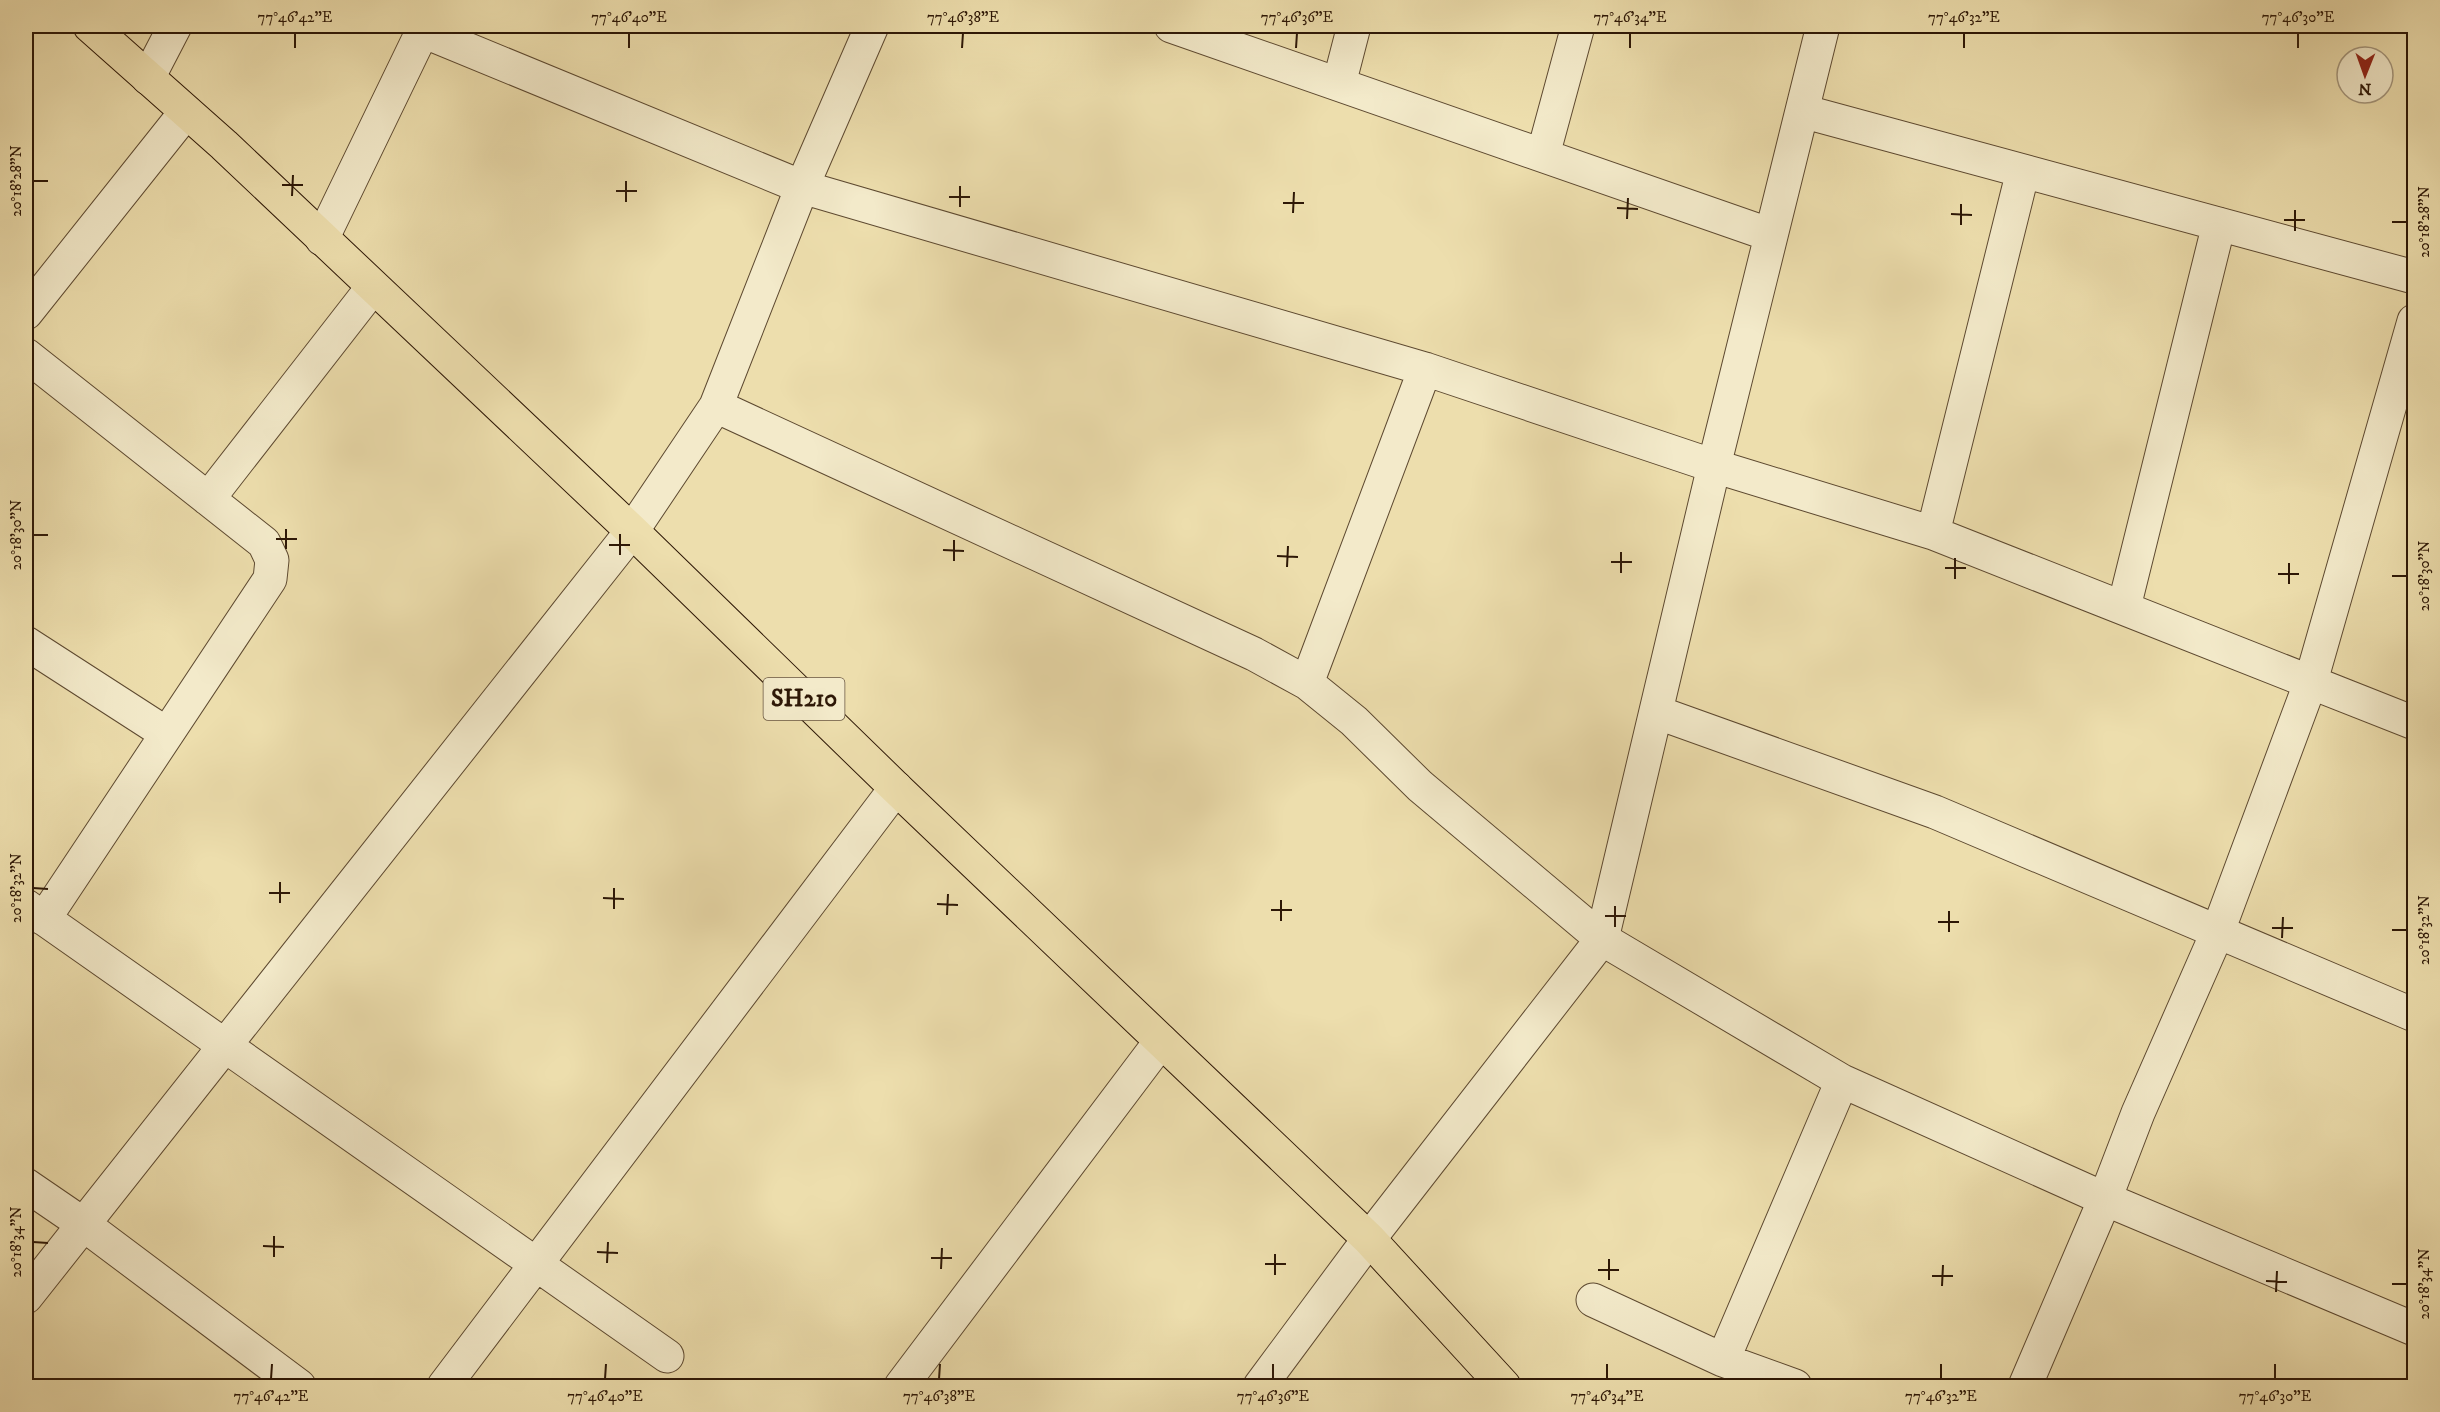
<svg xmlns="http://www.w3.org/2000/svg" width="2440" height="1412" font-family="'IM FELL DW Pica',serif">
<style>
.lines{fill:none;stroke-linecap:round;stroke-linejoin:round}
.minor-casing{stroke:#5d4930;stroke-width:35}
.major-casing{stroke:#2d1706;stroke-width:35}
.minor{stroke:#f3eaca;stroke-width:33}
.major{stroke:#eddead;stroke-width:33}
.ticks{fill:none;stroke:#2d1706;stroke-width:2}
.labels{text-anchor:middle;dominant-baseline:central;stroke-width:6;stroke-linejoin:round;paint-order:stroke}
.shield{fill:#f3eaca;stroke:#685641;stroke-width:1.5}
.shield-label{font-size:24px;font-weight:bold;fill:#2d1706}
.neatline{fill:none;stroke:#2d1706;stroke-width:2}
.ticks-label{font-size:15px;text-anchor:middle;fill:#2d1706}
</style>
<rect width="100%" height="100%" fill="#eddead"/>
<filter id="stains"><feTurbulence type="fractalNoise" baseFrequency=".00333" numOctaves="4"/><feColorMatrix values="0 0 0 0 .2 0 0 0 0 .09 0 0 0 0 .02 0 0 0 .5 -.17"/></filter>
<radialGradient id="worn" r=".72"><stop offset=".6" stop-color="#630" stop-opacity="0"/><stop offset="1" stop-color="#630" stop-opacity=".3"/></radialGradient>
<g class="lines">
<defs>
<path id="minor" d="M1171,26l600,209
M423,31l379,156 623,182 289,97 219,67 481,190
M148,78l27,-52
M1339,84l15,-58
M1802,111l612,166
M1543,155l35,-129
M322,239l103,-213
M26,313l160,-201
M26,355l238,188 8,17 -2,19 -226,340
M716,406l538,248 53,29 47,38 66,65 182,153 240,142 263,118 309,130
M208,499l165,-212
M1933,533l90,-362
M2124,607l95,-383
M26,643l141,91
M1307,683l118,-314
M1656,712l279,100 479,203
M26,906l641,450
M26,1185l57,39 216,162
M26,1297l606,-766 84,-125 86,-219 70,-161
M1593,1300l130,60 72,26
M1723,1360l119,-279
M444,1386l452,-598
M901,1386l260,-345
M1260,1386l109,-147 233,-300 112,-473 109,-440
M2025,1386l80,-187 33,-86 80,-182 93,-250 103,-360"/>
<path id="major" d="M90,26l134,119 408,386 264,257 473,451 135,147"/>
</defs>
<!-- minor casing -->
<use href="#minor" class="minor-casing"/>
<!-- major casing -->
<use href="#major" class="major-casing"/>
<!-- minor -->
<use href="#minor" class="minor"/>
<!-- major -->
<use href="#major" class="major"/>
</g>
<!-- ticks -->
<path class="ticks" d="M295,48v-15M629,48v-15M962,48l1,-15M1296,48l1,-15M1630,48v-15M1964,48v-15M2298,48v-15M33,181h15M282,185h21M616,191h21M292,196l1,-21M949,197h21M626,202v-21M1283,203h21M960,207v-21M1617,208l21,1M1293,213l1,-21M1951,214l21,1M1627,219l1,-21M2284,220h21M2392,222h15M1961,225v-21M2295,231v-21M33,535h15M276,539h21M609,545h21M286,549v-20M943,550l21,1M620,555v-21M1277,556l21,1M954,561v-21M1611,562h21M1287,567l1,-21M1945,568h21M1621,573v-21M2278,574h21M2392,576h15M1955,579v-21M2289,584v-21M33,888l15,1M269,893h21M603,898l21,1M280,903v-21M937,904l21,1M614,909v-21M1271,910h21M947,915l1,-21M1605,916h21M1281,921v-21M1938,922h21M1615,927v-21M2272,928h21M2392,930h15M1949,932v-21M2282,938l1,-21M33,1242l15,1M263,1246l21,1M597,1252l21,1M274,1257v-21M931,1258h21M607,1263l1,-21M1265,1264h21M941,1269l1,-21M1598,1270h21M1275,1275v-21M1932,1276h21M1609,1280v-21M2266,1281l21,1M2392,1284h15M1942,1286l1,-21M2276,1292l1,-21M271,1379l1,-15M605,1379l1,-15M939,1379l1,-15M1273,1379v-15M1607,1379v-15M1941,1379v-15M2275,1379v-15"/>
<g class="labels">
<!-- shield labels -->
<rect class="shield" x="763.5" y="678" width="81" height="42" rx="4.5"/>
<g class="shield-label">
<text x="804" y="699">SH210</text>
</g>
</g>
<!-- margin -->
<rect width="2440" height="1412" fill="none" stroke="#eddead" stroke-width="66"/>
<!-- north arrow -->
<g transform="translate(2365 75) rotate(181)"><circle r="28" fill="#f3eaca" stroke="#a4967c" stroke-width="1.5"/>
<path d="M0-4.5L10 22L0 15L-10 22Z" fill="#8f2418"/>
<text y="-9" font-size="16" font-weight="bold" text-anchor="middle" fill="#2d1706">N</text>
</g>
<rect x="33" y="33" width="2374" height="1346" class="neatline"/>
<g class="ticks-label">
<text x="295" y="22">77°46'42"E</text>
<text x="629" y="22">77°46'40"E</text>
<text x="963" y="22">77°46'38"E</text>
<text x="1297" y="22">77°46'36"E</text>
<text x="1630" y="22">77°46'34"E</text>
<text x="1964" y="22">77°46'32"E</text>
<text x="2298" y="22">77°46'30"E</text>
<text transform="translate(16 181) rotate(-90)" y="5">20°18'28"N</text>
<text transform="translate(2424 222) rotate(-90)" y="5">20°18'28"N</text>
<text transform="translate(16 535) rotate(-90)" y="5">20°18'30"N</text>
<text transform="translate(2424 576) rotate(-90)" y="5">20°18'30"N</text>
<text transform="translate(16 888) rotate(-90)" y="5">20°18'32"N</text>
<text transform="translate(2424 930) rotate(-90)" y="5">20°18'32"N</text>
<text transform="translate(16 1242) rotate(-90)" y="5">20°18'34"N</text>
<text transform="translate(2424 1284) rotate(-90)" y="5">20°18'34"N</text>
<text x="271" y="1401">77°46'42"E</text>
<text x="605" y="1401">77°46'40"E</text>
<text x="939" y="1401">77°46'38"E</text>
<text x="1273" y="1401">77°46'36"E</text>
<text x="1607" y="1401">77°46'34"E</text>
<text x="1941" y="1401">77°46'32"E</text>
<text x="2275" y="1401">77°46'30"E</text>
</g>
<rect width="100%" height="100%" filter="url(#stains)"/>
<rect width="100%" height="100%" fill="url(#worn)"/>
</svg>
